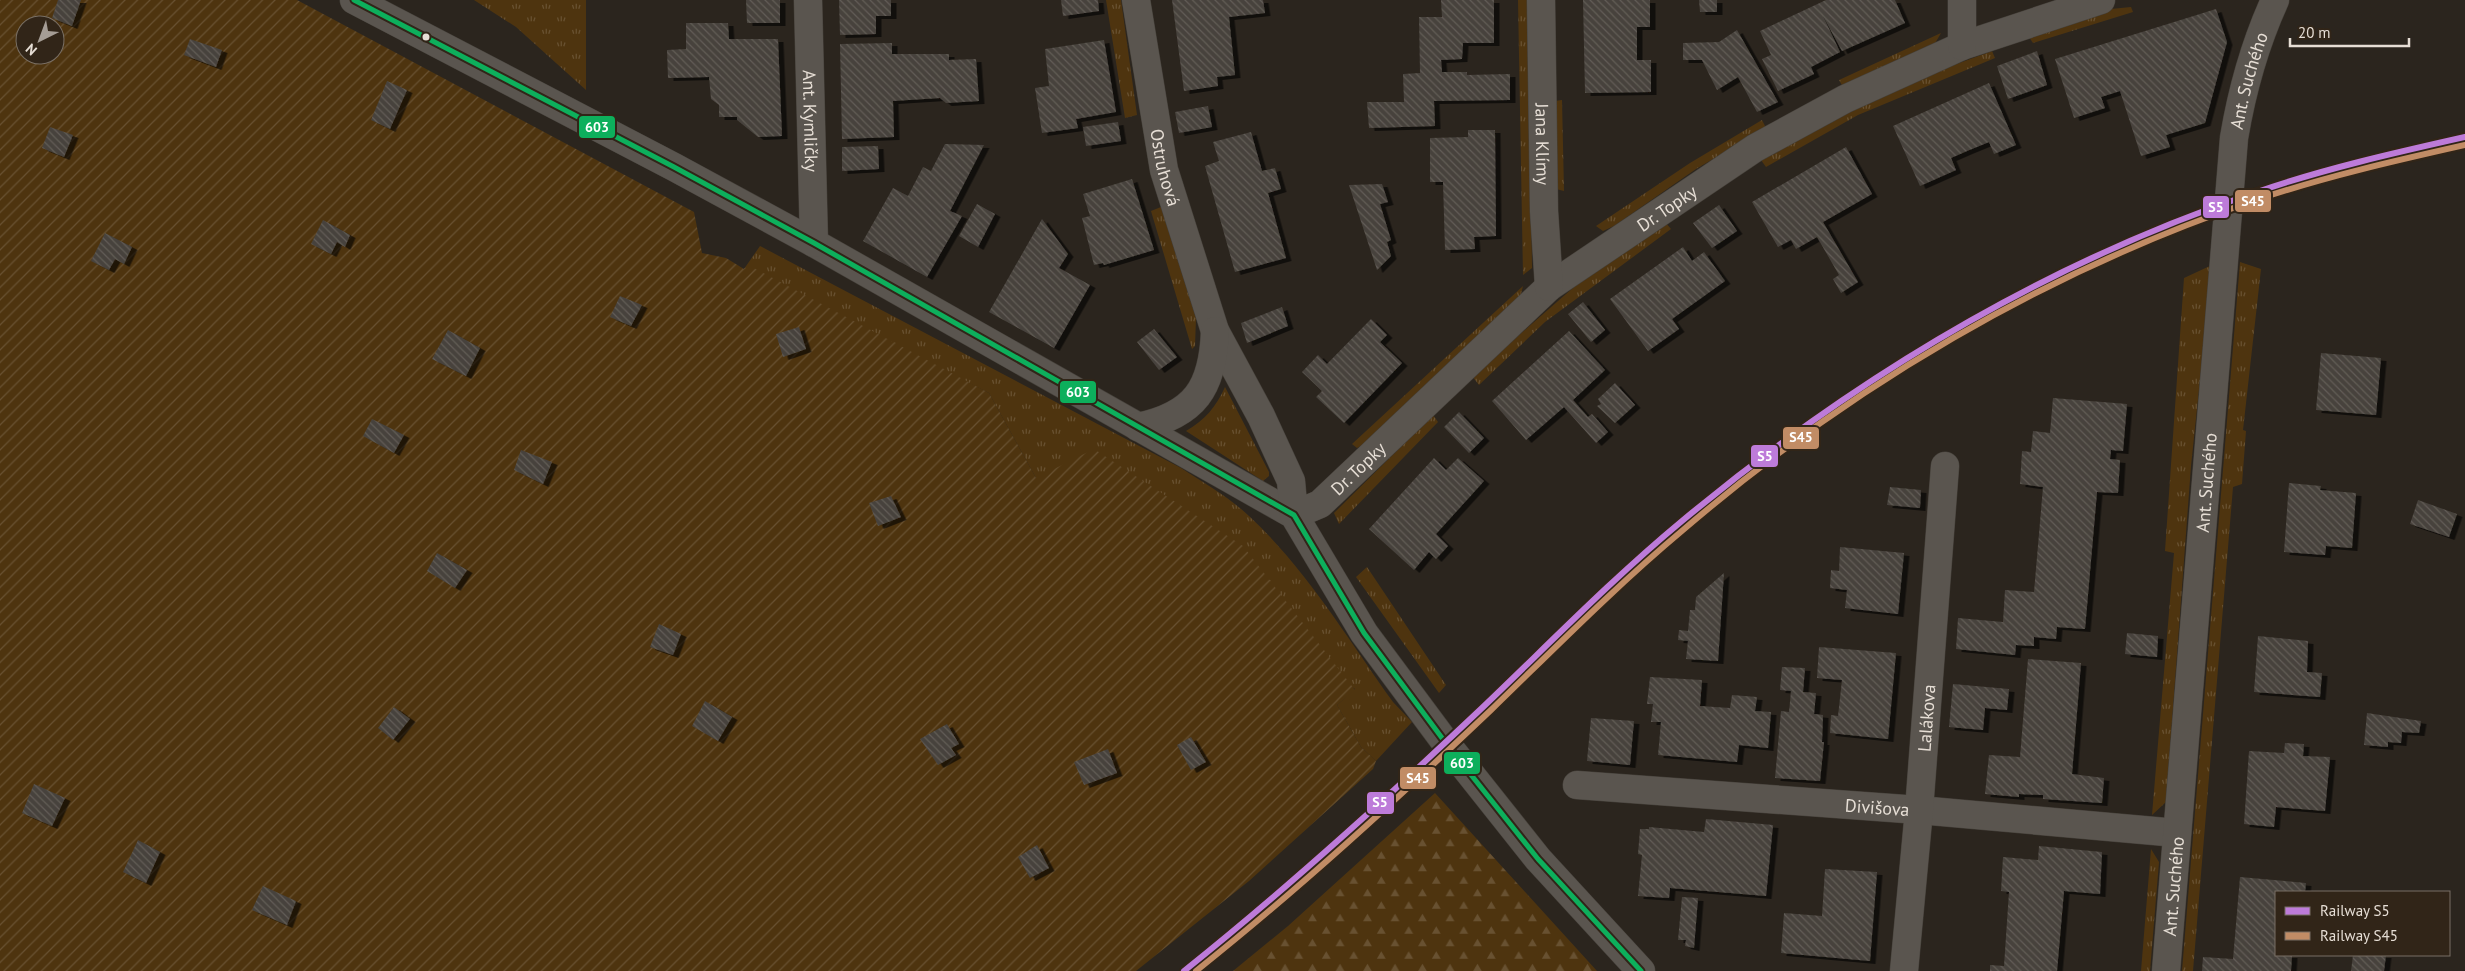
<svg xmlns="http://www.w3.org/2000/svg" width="2465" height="971" font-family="'PT Sans',sans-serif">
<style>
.grass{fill:url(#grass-tufts)}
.forest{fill:url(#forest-firs)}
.garden{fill:url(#garden-furrows);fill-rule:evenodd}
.building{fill:url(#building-back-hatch);filter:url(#shadow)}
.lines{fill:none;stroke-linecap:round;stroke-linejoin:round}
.minor-casing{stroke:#45403a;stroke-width:29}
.minor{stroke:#5a554f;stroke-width:28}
.bus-1-casing{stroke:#312518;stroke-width:9}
.bus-1{stroke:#0daf5c;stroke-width:5}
.rail-1-casing{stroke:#312518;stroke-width:10}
.rail-2-casing{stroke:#312518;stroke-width:10}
.rail-1{stroke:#bd7bd9;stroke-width:6}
.rail-2{stroke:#c18c65;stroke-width:6}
.bus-dot{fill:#e6ded5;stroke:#312518;stroke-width:2}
.labels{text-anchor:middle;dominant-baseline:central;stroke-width:4;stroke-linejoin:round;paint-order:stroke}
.street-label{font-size:18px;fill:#e6ded5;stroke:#312518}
.line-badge{stroke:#312518;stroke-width:2}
.badge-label{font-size:14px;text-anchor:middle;font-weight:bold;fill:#fff}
</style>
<defs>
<pattern id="grass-tufts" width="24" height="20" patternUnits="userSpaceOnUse" patternTransform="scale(1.25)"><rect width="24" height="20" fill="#4e340f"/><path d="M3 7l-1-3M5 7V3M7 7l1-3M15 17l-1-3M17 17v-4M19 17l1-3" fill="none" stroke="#685131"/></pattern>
<pattern id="forest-firs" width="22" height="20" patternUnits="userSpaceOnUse" patternTransform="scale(1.25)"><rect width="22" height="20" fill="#4e340f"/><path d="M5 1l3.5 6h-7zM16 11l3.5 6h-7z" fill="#685131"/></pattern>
<pattern id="garden-furrows" width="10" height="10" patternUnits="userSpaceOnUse" patternTransform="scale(1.25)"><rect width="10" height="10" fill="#4e340f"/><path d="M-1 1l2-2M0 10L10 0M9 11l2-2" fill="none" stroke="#685131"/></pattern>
<pattern id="building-back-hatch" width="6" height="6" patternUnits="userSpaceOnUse" patternTransform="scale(1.25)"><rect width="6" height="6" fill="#47423c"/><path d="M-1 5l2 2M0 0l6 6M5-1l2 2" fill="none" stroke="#625d57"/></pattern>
<filter id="shadow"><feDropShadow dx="5.5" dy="3" stdDeviation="0" flood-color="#0009"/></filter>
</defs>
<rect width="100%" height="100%" fill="#2b251e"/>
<!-- grass -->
<path class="grass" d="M474,0h112v90l-70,-63z
M1106,0h15l16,115 -12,3z
M1518,0h10l4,268 -9,7z
M2131,7l2,5 -100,31 -4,-6 82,-28z
M1941,33l-7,12 -91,42 -4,-7z
M1992,51l3,7 -137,57 -92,52 -5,-7 92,-50 82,-38z
M1562,100l2,91 -8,-2 -1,-88z
M1762,120l4,8 -70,41 -82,57 -11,5 -7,-5 94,-63z
M1161,207l35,111 -1,28 -3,3 -41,-138z
M1665,222l6,7 -126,93 -66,63 -7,-9 102,-89z
M760,246l421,222c23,15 48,29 68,48 57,53 99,123 144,186l19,20 -36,39 -15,-14 -24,-42 18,-16 -319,-211 -47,-85 -245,-124z
M2240,262l21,7 -18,161 3,1 -4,53 -9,3 -40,484h-11z
M2212,265l-21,201 -25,336 -14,13 22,-262 -9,-2 19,-273z
M1523,286l-3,12 -151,144 -12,6 -5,-4z
M1225,387l44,85v4l-6,5 -77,-50c19,-11 30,-24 39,-44z
M1433,415l5,7 -99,102 -5,-11z
M1367,567l79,118 -7,8 -83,-116z
M2151,849l8,13 -9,109h-9z"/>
<!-- forest -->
<path class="forest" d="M1435,793l162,178h-364l55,-45z"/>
<!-- garden -->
<path class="garden" d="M0,0h297l397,212 8,41 24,5 18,11 8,-2 237,126 47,85 58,-29 149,97 112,144 -18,15 24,42 15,14 -3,8 -124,112 -113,90h-1136zM25,25h30v30h-30z"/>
<!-- building -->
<path class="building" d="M58,0h23l-9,26 -20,-8z
M746,0h34v23h-33z
M839,0h52v16h-15v18l-36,1z
M1061,0h37l1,11 -36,5z
M1172,0h91l2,13 -36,4 6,58 -18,2 1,9 -34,5z
M1441,0h53v43h-31l-1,16 -21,1 1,12h25v3l43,-1v26l-76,1 1,25 -66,2 -2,-26h37l-1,-28 17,-1 -1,-56h23z
M1583,0h67v27h-13v33h14v32l-66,1z
M1699,0h18v12h-17z
M1826,0h69l10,23 -63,28 -19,-35 17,36 -29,15 3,7 -36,17 -16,-32 9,-4 -11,-24z
M2216,9l11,33 -22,81 -39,12 4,12 -29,9 -21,-65 -19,6 4,11 -31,10 -19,-59z
M686,23h42l1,16h49l4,97 -24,1 -21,-17v-3h-18v-12l-8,-6 -2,-22 -41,1 -1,-28 19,-1z
M1737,30l41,72 -21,10 -19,-35 -21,13 -15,-30h-19v-17l36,-1z
M190,39l32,11 -6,17 -32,-12z
M1104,40l12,72 -40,7 2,9 -36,5 -7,-45 14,-2 -4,-37z
M892,43v11h57v6l27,-1 3,42 -33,2 -6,-5 -47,3 1,36 -52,2 -2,-95z
M2037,51l10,34 -39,14 -11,-33z
M387,81l20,9 -17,39 -19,-9z
M1989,83l27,62 -22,9 -5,-12 -22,9 -16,7 5,12 -36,16 -27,-60z
M1208,106l4,21 -33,6 -4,-21z
M1118,122l3,19 -35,5 -3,-19z
M50,127l23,8 -9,22 -22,-9z
M1468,130h27l1,106 -22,1 1,12 -30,1 -2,-68h-13v-44l38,-1z
M1251,132l11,39 13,-3 6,21 -13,4 18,65 -51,14 -30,-106 14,-5 -6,-19z
M945,144l39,1 -34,66 12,5 -35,61 -64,-36 30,-53 15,8 15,-29 8,4z
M878,146l1,23 -37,2v-24z
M1846,147l26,47 -49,28 35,60 -17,11 -8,-14 6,-4 -22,-38 -21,12 -5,-9 -13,7 -26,-45z
M1132,179l22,71 -50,15 -1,-2 -9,2 -12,-47 8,-2 -7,-22z
M1382,184l6,18 -8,2 11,36 -4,2 4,14 -14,14 -28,-85z
M977,204l18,10 -17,33 -19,-11z
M1719,205l18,26 -25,17 -19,-25z
M1042,219l26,35 -9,14 31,17 -36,63 -65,-36z
M323,220l27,15 -5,12 -8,-5 -6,12 -20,-10z
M105,233l27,14 -8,17 -9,-5 -6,11 -18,-9z
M1683,247l9,14 12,-9 21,29 -53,38 7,10 -31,22 -38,-52z
M620,296l22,9 -11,21 -21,-9z
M1583,302l22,28 -14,12 -23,-28z
M1282,307l6,19 -41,17 -6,-20z
M1371,319l16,16 -7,7 22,21 -58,60 -28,-26 6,-6 -20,-19 16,-17 9,9z
M799,327l7,22 -23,8 -7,-23z
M1154,329l23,28 -18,13 -22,-28z
M448,330l32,18 -14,28 -34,-17z
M1569,331l36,39 -32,30 15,17 4,-3 16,18 -12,11 -32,-36 -38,33 -34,-39z
M2321,353l60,5 -5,57 -60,-5z
M1615,383l20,22 -20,18 -18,-17 4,-2 -3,-5z
M2053,398l74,6 -4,47 -12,-1 -1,9 10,1 -2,33 -21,-1 -12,137 -28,-2 -1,12 -22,-2v9l-18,-1 -1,10 -59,-6 2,-31 45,4 2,-32 29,2 9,-105 -23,-3 2,-33 9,1 2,-21 17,2z
M1459,412l25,26 -15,15 -25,-26z
M372,419l32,16 -10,18 -31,-17z
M521,450l31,12 -9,22 -29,-14z
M1434,458l12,12 12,-12 26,23 -48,53 12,12 -12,13 -7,-7 -15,18 -45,-41z
M2289,483l32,3 -1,4 36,3 -4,55 -26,-2 -1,9 -41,-3z
M1890,487l31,3 -1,18 -33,-3z
M891,496l10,21 -23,9 -9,-23z
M2418,500l39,14 -8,23 -39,-13z
M1840,547l64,6 -6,61 -53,-6 2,-18 -17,-2 1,-18 8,1z
M437,553l30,17 -12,18 -28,-17z
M1724,573l-6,88 -32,-2 2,-18 -10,-1 1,-10 9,1 2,-21h5l1,-13z
M659,624l22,10 -8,21 -23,-8z
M2127,633l31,3 -1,21 -32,-3z
M2258,636l50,5 -1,31 15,1 -2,24 -66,-5z
M1819,647l77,6 -8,86 -58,-6 1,-18 7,1 4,-36 -25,-2z
M2028,659l53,4 -9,111 32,4 -2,25 -59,-4v-4l-24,-1v3l-34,-3 4,-39 31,2z
M1782,667l23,1 -2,24 13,1 -2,21 9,1 -1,27h2l-4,39 -45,-3 6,-67 8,1 2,-21 -11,-1z
M1650,677l52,3 -2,26 30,2 2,-13 25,2 -2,14 16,1 -3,36 -29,-3 -2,17 -79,-7 3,-33h-10l2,-18h-6z
M1953,684l56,5 -2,21 -22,-2 -2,22 -34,-3z
M705,701l27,16 -14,24 -26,-15z
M394,707l16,12 -17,21 -15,-12z
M2367,713l54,8 -2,12 -17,-1 -1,11 -13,-1v5l-24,-2z
M1591,718l43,3 -4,44 -43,-4z
M947,724l12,20 -8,4 5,7 -18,10 -18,-26z
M1191,737l15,25 -15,8 -14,-25z
M2285,743l19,1 -1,12 27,1 -5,54 -49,-4 -2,20 -30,-3 5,-73 35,2z
M1108,749l9,24 -33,12 -10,-23z
M34,784l31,14 -13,28 -30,-13z
M1706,819l67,6 -7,71 -96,-8 -1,10 -31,-2 4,-41 -4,-1 2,-25h9v-2l55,5z
M138,840l22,12 -14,31 -23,-11z
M1037,845l12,23 -19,10 -12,-21z
M2039,846l63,6 -2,42 -36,-3 -7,80h-67v-6l14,1 5,-74 -8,-1 2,-34 35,3z
M1825,869l52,3 -7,89 -89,-8 3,-40 38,3z
M2240,877l66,6 -1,9h-29v63h16l-1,16h-89l1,-14 30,2z
M263,886l33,15 -9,24 -35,-15z
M1682,897l16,1 -4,50 -9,-2 1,-6h-8z
M2353,955h33l-2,16h-33z"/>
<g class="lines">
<defs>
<g id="minor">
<path d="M354,0l320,167 140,76 480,272 70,118 81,109 93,117 103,112"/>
<path id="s1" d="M808,0l6,243"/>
<path id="s2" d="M1136,0l28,170 51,161 46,85 30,65 3,34 26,-11 229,-217 206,-139 90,-49 117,-53 139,-46"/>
<path id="s3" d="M1541,0l3,211 5,76"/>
<path d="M1962,0v46"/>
<path d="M1138,427c57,-12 75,-39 77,-96"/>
<path id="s4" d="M1577,785l342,25 258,23"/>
<path id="s5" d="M1904,971l15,-161 26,-344"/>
<path id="s6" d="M2166,971l68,-833c8,-48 21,-94 41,-138"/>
</g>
</defs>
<!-- minor casing -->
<use href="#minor" class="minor-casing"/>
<!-- minor -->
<use href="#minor" class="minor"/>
<defs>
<path id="bus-1" d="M354,0l320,167 140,76 480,272 70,118 81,109 93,117 103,112"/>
</defs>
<!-- bus-1 casing -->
<use href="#bus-1" class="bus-1-casing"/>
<!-- bus-1 -->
<use href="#bus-1" class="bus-1"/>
<defs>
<path id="rail-1" d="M1184,971c104,-83 202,-172 298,-263 66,-63 130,-129 200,-187 170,-141 362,-257 572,-328 69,-24 140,-40 211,-56"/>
<path id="rail-2" d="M1196,971c103,-82 200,-171 295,-261 63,-61 125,-124 192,-180 168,-144 363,-259 573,-330 68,-23 138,-39 209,-55"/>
</defs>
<!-- rail-1 casing -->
<use href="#rail-1" class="rail-1-casing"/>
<!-- rail-2 casing -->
<use href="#rail-2" class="rail-2-casing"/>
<!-- rail-1 -->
<use href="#rail-1" class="rail-1"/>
<!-- rail-2 -->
<use href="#rail-2" class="rail-2"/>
</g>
<!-- markers -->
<circle class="bus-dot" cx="426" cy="37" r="4.5"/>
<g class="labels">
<!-- street labels -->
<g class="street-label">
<text stroke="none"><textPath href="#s6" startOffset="895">Ant. Suchého</textPath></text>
<text stroke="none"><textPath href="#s1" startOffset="121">Ant. Kymličky</textPath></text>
<text stroke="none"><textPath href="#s3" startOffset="144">Jana Klímy</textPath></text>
<text stroke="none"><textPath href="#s2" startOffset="170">Ostruhová</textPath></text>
<text stroke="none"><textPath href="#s2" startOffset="1029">Dr. Topky</textPath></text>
<text stroke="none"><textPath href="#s2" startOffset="624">Dr. Topky</textPath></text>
<text stroke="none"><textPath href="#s6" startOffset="490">Ant. Suchého</textPath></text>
<text stroke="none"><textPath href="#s5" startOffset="254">Lalákova</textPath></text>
<text stroke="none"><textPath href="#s4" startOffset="301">Divišova</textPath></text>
<text stroke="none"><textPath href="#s6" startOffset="85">Ant. Suchého</textPath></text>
</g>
</g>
<g class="line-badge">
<rect x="578" y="115" width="38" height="24" rx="5" fill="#0daf5c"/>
<rect x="2234" y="189" width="38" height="24" rx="5" fill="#c18c65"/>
<rect x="2202" y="195" width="28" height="24" rx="5" fill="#bd7bd9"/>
<rect x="1059" y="380" width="38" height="24" rx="5" fill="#0daf5c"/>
<rect x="1782" y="426" width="38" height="24" rx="5" fill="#c18c65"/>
<rect x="1750" y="444" width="29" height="24" rx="5" fill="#bd7bd9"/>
<rect x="1443" y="751" width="38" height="24" rx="5" fill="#0daf5c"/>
<rect x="1399" y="766" width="38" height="24" rx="5" fill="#c18c65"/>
<rect x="1366" y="791" width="29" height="24" rx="5" fill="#bd7bd9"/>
</g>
<g class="badge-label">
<text x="597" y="132">603</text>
<text x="2253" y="206">S45</text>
<text x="2216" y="212">S5</text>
<text x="1078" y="397">603</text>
<text x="1801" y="442">S45</text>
<text x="1765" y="461">S5</text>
<text x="1462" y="768">603</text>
<text x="1418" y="783">S45</text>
<text x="1380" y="807">S5</text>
</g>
<!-- legend -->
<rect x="2275" y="891" width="175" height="65" fill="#312518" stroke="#796f64"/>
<rect x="2285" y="907" width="25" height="8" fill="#bd7bd9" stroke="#796f64"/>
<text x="2320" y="916" font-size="15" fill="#e6ded5">Railway S5</text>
<rect x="2285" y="932" width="25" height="8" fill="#c18c65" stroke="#796f64"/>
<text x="2320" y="941" font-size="15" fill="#e6ded5">Railway S45</text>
<!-- north arrow -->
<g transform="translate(40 40) rotate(222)"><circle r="24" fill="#312518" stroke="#796f64"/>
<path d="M0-4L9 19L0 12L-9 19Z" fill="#a59d95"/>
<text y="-8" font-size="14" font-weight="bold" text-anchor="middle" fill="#e6ded5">N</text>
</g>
<!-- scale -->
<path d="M2290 38v8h119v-8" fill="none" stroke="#e6ded5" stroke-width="2.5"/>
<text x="2298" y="38" font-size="15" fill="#e6ded5" stroke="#312518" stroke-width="4" paint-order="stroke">20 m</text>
</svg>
